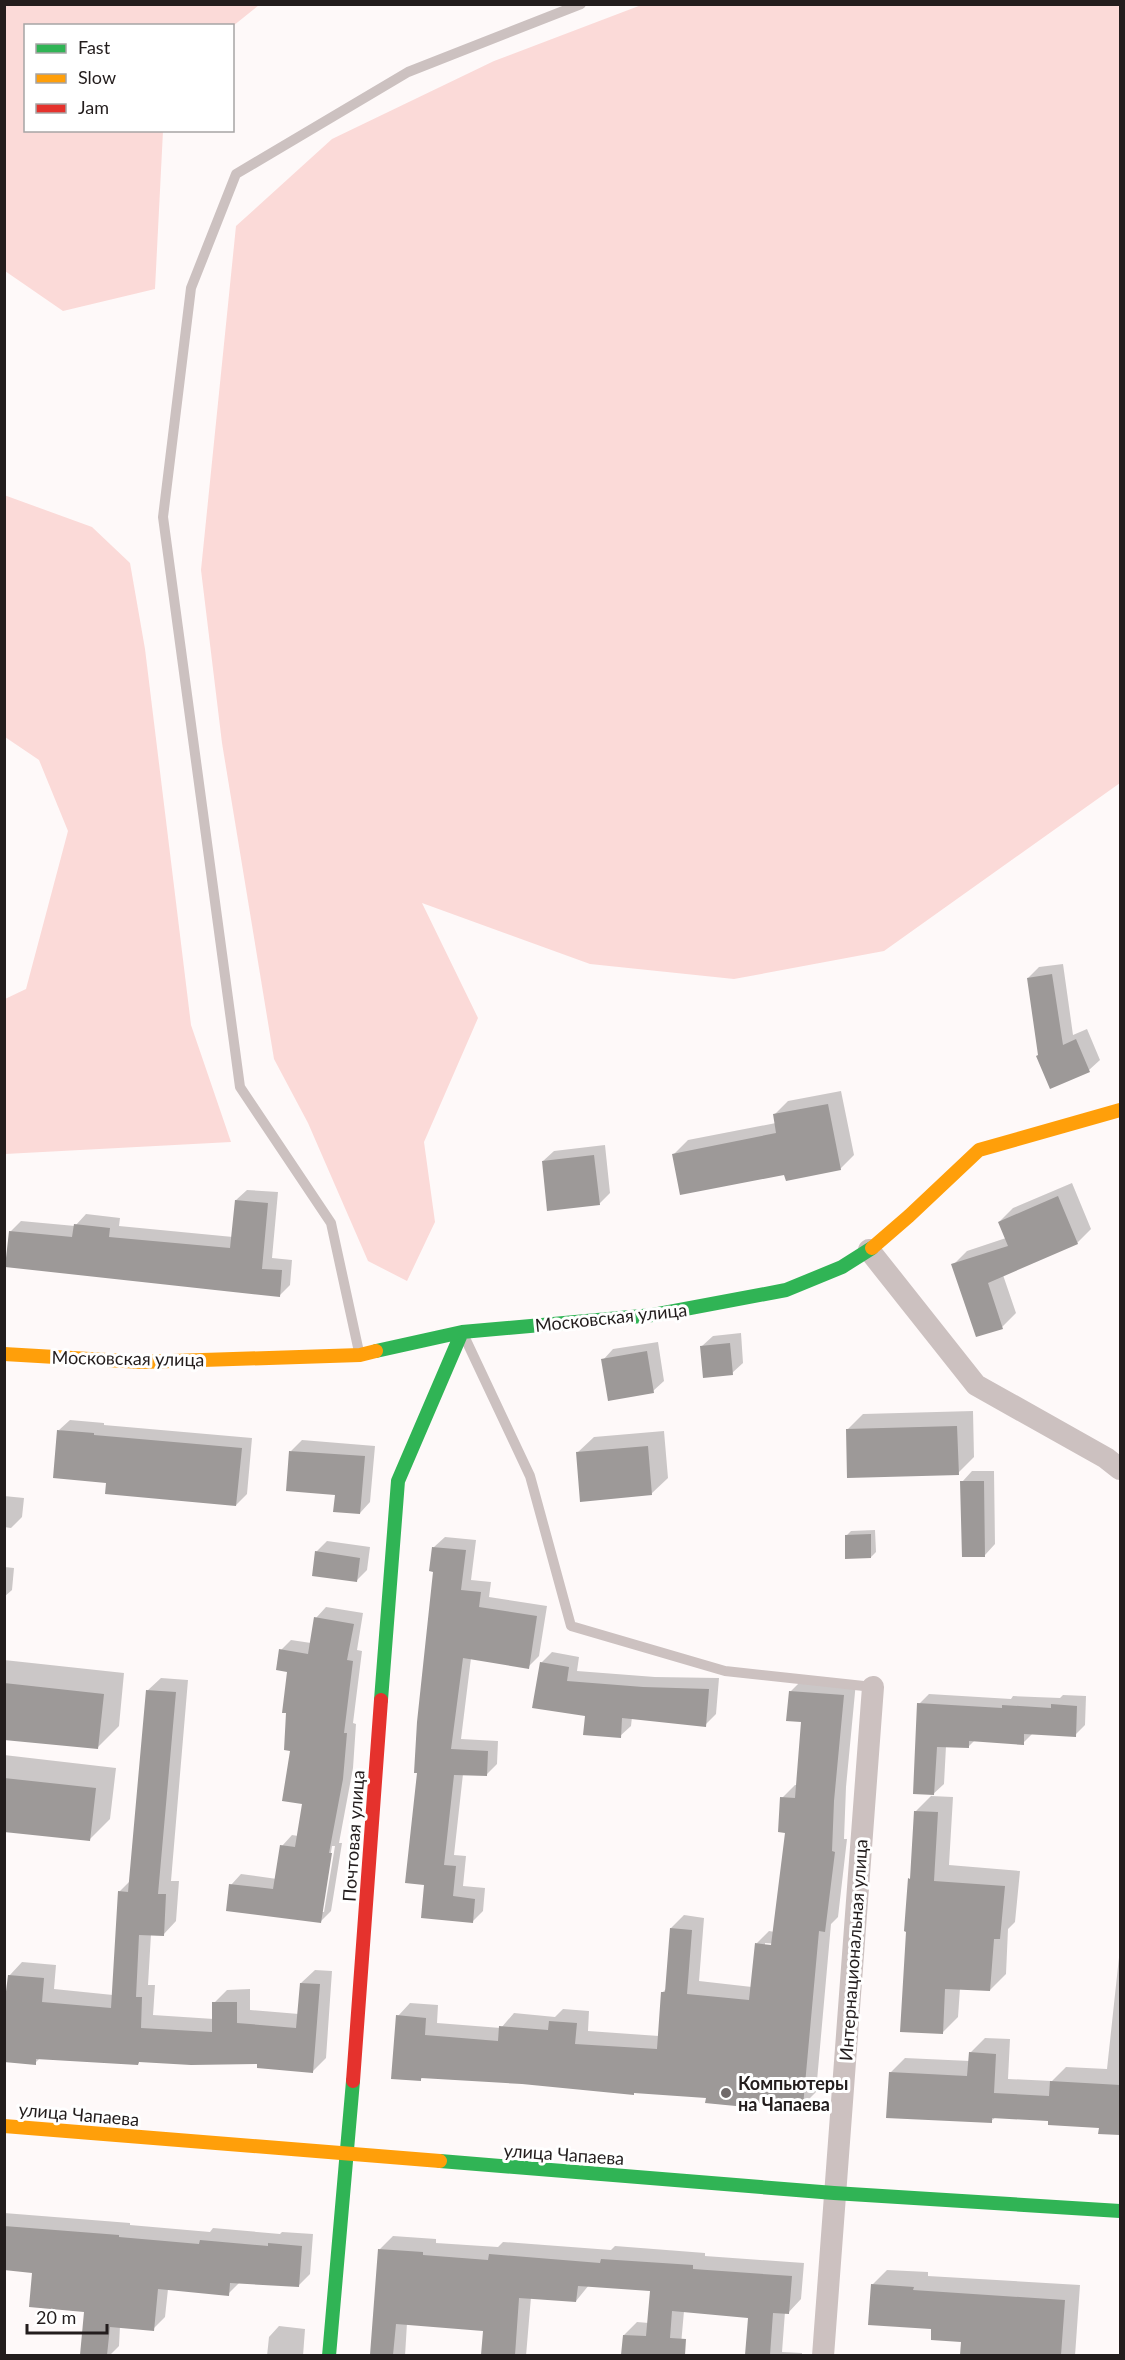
<svg xmlns="http://www.w3.org/2000/svg" width="1125" height="2360" font-family="Lato,sans-serif">
<style>
.green{fill:#fbdad8}
.shadow{fill:#0003;fill-rule:evenodd}
.building{fill:#9d9998}
.lines{fill:none;stroke-linecap:round;stroke-linejoin:round}
.lane{stroke:#ccc1c0;stroke-width:10}
.street{stroke:#ccc1c0;stroke-width:22}
.fast{stroke:#30b455;stroke-width:14}
.slow{stroke:#ff9f0a;stroke-width:14}
.jam{stroke:#e5322d;stroke-width:14}
.poi-dot{fill:#706a6a;stroke:#fff;stroke-width:2}
.labels{text-anchor:middle;dominant-baseline:central;stroke-width:6;stroke-linejoin:round;paint-order:stroke}
.street-label{font-size:18px;fill:#231d1d;stroke:#fff}
.poi-label{font-size:18px;font-weight:bold;fill:#231d1d;stroke:#fff;text-anchor:start}
</style>
<rect width="100%" height="100%" fill="#fef9f9"/>
<!-- green -->
<path class="green" d="M5,4l254,1 -26,21h-207v104l137,1 -8,158 -92,22 -58,-40z
M644,4l476,1v778l-236,168 -150,28 -144,-15 -168,-61 56,115 -54,124 11,80 -28,59 -39,-20 -60,-138 -34,-64 -52,-316 -21,-173 35,-344 96,-87 162,-78z
M4,495l88,32 38,36 15,86 46,376 40,117 -226,12v-155l21,-10 42,-158 -29,-71 -34,-23z"/>
<!-- shadow -->
<path class="shadow" d="M1063,964l10,71 14,-6 13,31 -11,10 -49,-16 -12,-76 11,-11z
M841,1091l13,64 -14,14 -54,4 -112,-19 14,-14 88,-17 -2,-8 14,-14z
M605,1145l5,48 -11,11 -56,-43 11,-10z
M1072,1183l19,46 -14,14 -74,32 13,38 -14,14 -49,-62 14,-14 39,-13 -7,-16 14,-14z
M247,1190l31,2 -6,66 20,2 -2,25 -11,11 -269,-64 11,-11 54,5 11,-12 34,4 -1,8 114,11 3,-37z
M741,1333l2,30 -11,10 -30,-27 11,-10z
M658,1342l6,39 -11,10 -50,-31 10,-11z
M973,1411l1,46 -16,16 -111,-43 16,-16z
M70,1420l34,3v2l148,13 -5,56 -11,11 -177,-75z
M664,1431l4,47 -17,16 -74,-41 17,-16z
M302,1440l73,6 -5,56 -10,11 -24,-19 -45,-43z
M972,1471h22l1,73 -10,11 -23,-73z
M4,1496l20,2 -2,19 -11,11 -7,-1z
M875,1530l1,22 -5,5 -25,-21 5,-5z
M445,1537l31,3 -5,40 20,2 -2,15 58,9 -8,50 -11,11 -57,-9 -10,81 37,2 -1,23 -11,11 -23,-1 -9,81 12,1 -3,30 22,2 -2,23 -11,11 -46,-39 -8,-111 16,-201v-24z
M327,1541l43,6 -3,23 -11,11 -40,-29z
M4,1567l10,1 -2,22 -8,7z
M326,1607l37,6 -6,37 5,1 -9,72 3,1 -3,44 -14,75h3l-11,68 -11,11 -89,-37 10,-11 36,5 5,-33 10,-11 6,1 6,-33 -12,-54 -3,-78 -8,-21 10,-10 20,3 5,-25zM332,1846h3l-11,66h-3z
M552,1652l27,5 -2,14 78,6 64,1 -3,36 -11,11 -73,-8 -1,9 -11,10 -34,-21 -45,-52z
M4,1660l120,13 -5,53 -21,21 -94,-9z
M161,1678l27,2 -17,201h8l-3,40 -13,14 -12,-1 -3,51h7l-2,30 61,4v-16l13,-13 23,-1v21l49,4 2,-31 14,-13 17,1 -6,87 -13,13 -54,-8 -119,-2 -2,2 -97,-6 -6,6 -26,-87 13,-14 34,3 -2,24 59,6 6,-103 12,-12 16,-189z
M803,1679l53,3 -10,105 -2,52h3l-9,78 -7,7 -15,168 -13,13 -53,-4 -5,5 -37,-9 -284,-21 -4,4 -22,-64 12,-13 28,2 -1,18 64,5 13,-15 41,4 8,-8 26,2 -1,20 71,5 4,-44 3,-3 5,-61 13,-13 20,3 -5,63 53,6 4,-43 13,-13 6,1 12,-100 -5,-34 13,-13h2l5,-65 -12,-28zM765,1943l14,1 -14,2z
M929,1694l82,5 2,-3 47,2 3,-3 23,1 -1,29 -10,10 -42,-2 -10,10 -48,-3 -7,7 -22,-1 -2,38 -13,12 22,1 -4,68 71,6 -5,51 -7,7 -2,45 -16,16 -30,-2 -2,29 -16,16 -32,-154 2,-2 3,-65 18,-18 -14,-90z
M4,1755l112,13 -6,51 -21,21 -85,-9z
M1120,1948v185l-20,-1v-6l-51,-6 -53,-3 -5,4 -101,-48 15,-15 65,3v-8l15,-15 25,1 -2,40 44,2 14,-14 41,2z
M4,2213l126,10v2l80,7 3,-4 67,6 2,-2 31,2 -3,40 -12,12 -58,-4 -12,12 -60,-5 -3,28 -12,12 -33,-3 -1,20 -10,10h-27l4,-45 -52,-39 -30,-3z
M393,2236l43,3v4l62,4 5,-5 108,8 4,-4 90,7v3l99,7 -3,36 -13,14 -3,-1 -3,40 20,1v3h-55l3,-39 -66,-6 -4,45h-57l1,-21 13,-13 12,1 3,-34 -63,-4 -13,16 -45,-4 -5,59h-44l3,-27 -78,-6 -2,33h-34l9,-107z
M887,2270l41,2v4l152,9 -5,71h-113l1,-15 -30,-14 -61,-42z
M279,2326l26,3 -2,27h-36l2,-19z"/>
<!-- building -->
<path class="building" d="M1052,974l11,71 13,-6 14,33 -40,17 -14,-33 2,-1 -11,-77z
M828,1104l13,66 -55,11 -2,-6 -104,20 -8,-41 104,-21 -3,-19z
M594,1155l6,50 -53,6 -5,-50z
M1058,1196l20,48 -90,39 15,46 -27,8 -25,-73 57,-18 -10,-24z
M235,1200l33,3 -6,66 20,1 -2,27 -275,-30 4,-36 63,6 2,-13 36,4 -1,9 121,11z
M730,1343l3,32 -30,3 -3,-32z
M647,1351l7,42 -46,8 -7,-42z
M957,1426l2,49 -112,3 -1,-49z
M57,1430l37,3v2l148,13 -6,58 -131,-12 1,-11 -53,-5z
M648,1446l4,49 -72,7 -4,-50z
M289,1451l76,5 -5,58 -27,-2 2,-17 -49,-4z
M960,1481h24l1,76h-23z
M871,1534v24l-26,1v-24z
M432,1547l34,3 -5,40 20,2 -2,15 58,9 -8,53 -66,-11 -12,91 37,2 -1,25 -33,-1 -10,90 12,1 -3,30 22,3 -2,24 -52,-5 3,-33 -19,-2 12,-110h-3l3,-51 16,-150 -4,-1z
M315,1551l45,7 -3,24 -45,-6z
M314,1617l40,7 -7,36 6,1 -9,72h3l-4,46 -14,74h3l-11,70 -95,-12 3,-27 44,5 7,-44 15,2 7,-43 -20,-3 8,-50 -6,-1 2,-37h-4l5,-41 -11,-2 3,-21 29,5z
M540,1662l29,5 -2,14 76,6 66,2 -3,38 -84,-9 -1,20 -38,-3 2,-19 -53,-8z
M4,1683l100,11 -6,55 -94,-9z
M146,1690l30,2 -18,202h8l-2,42 -25,-1 -3,62h6l-1,31 71,4v-30h25v21l59,5 4,-45 20,1 -7,89 -56,-5v-4l-66,1 -52,-3 -1,3 -102,-6v6l-32,-3v-54l4,-33 36,3 -2,24 69,6 7,-117 10,1z
M789,1691l55,4 -10,106 -2,50 3,1 -10,80 -6,-1 -16,175 -57,-4v5l-41,-4 1,-5 -72,-5v2l-112,-11 -101,-6v3l-30,-2 5,-64 30,3 -1,17 73,6 1,-15 49,4 1,-9 28,2 -2,21 82,5 4,-57h4l5,-64 22,2 -5,64 62,6 6,-57 16,2 14,-112 -7,-1 2,-35 15,1 6,-76 -15,-1z
M917,1703l85,5v-3l49,3v-4l26,2 -1,31 -52,-3v11l-55,-4v7l-32,-1 -3,48 -21,-1z
M4,1778l92,10 -6,53 -86,-9z
M914,1811l24,1 -4,69 71,5 -5,53h-6l-4,52 -45,-2 -2,45 -43,-2 6,-100 -2,-1 4,-53 2,1z
M969,2052l27,2 -2,39 55,3 1,-15 70,4v50l-22,-1 1,-6 -51,-3v-4l-56,-3v5l-106,-5 3,-46 78,4z
M4,2226l115,9v2l80,7 1,-4 68,6v-3l34,3 -3,41 -69,-4 -1,13 -71,-7 -4,42 -44,-4 -3,28h-27l4,-43 -55,-5 3,-34 -28,-3z
M378,2249l45,3v3l65,5 1,-6 111,9 1,-4 92,6v4l99,7 -3,38 -16,-1 -3,42h-25l3,-37 -76,-7 -2,27 16,1 -1,16h-64l2,-20 23,1 4,-45 -72,-5 -2,16 -57,-4 -4,57h-34l2,-24 -87,-7 -3,31h-23z
M871,2284l43,3 -1,3 152,10 -4,55h-101l1,-13 -30,-2v-11l-63,-4z"/>
<g class="lines">
<!-- lane -->
<path class="lane" d="M465,1338l65,138 41,150 154,45 148,16
M359,1352l-28,-129 -91,-136 -77,-570 28,-229 45,-114 172,-102 173,-68"/>
<!-- street -->
<path class="street" d="M869,1250l107,135 130,73 14,11
M823,2356l50,-669"/>
<!-- fast -->
<path class="fast" d="M376,1351l86,-19 191,-17 133,-25 56,-23 30,-19
M381,1700l17,-219 64,-149
M440,2161l394,32 286,18
M329,2356l24,-275"/>
<!-- slow -->
<path class="slow" d="M872,1248l37,-32 70,-66 141,-40
M4,1354l137,8 219,-7 16,-4
M4,2126l436,35"/>
<!-- jam -->
<path class="jam" d="M353,2081l28,-381"/>
</g>
<!-- markers -->
<circle class="poi-dot" cx="726" cy="2093" r="6"/>
<g class="labels">
<!-- street labels -->
<g class="street-label">
<text transform="translate(611 1317) rotate(-6)">Московская улица</text>
<text transform="translate(128 1358) rotate(1)">Московская улица</text>
<text transform="translate(353 1836) rotate(-86)">Почтовая улица</text>
<text transform="translate(853 1950) rotate(-86)">Интернациональная улица</text>
<text transform="translate(79 2114) rotate(5)">улица Чапаева</text>
<text transform="translate(564 2154) rotate(4)">улица Чапаева</text>
</g>
<!-- poi labels -->
<g class="poi-label">
<text x="738" y="2083">Компьютеры<tspan x="738" dy="21">на Чапаева</tspan></text>
</g>
</g>
<!-- border -->
<rect width="1125" height="2360" fill="none" stroke="#231d1d" stroke-width="12"/>
<!-- legend -->
<rect x="24" y="24" width="210" height="108" fill="#ffffff" stroke="#a7a5a5" stroke-width="1.5"/>
<rect x="36" y="44" width="30" height="9" fill="#30b455" stroke="#a7a5a5" stroke-width="1.5"/>
<text x="78" y="54" font-size="18" fill="#231d1d">Fast</text>
<rect x="36" y="74" width="30" height="9" fill="#ff9f0a" stroke="#a7a5a5" stroke-width="1.5"/>
<text x="78" y="84" font-size="18" fill="#231d1d">Slow</text>
<rect x="36" y="104" width="30" height="9" fill="#e5322d" stroke="#a7a5a5" stroke-width="1.5"/>
<text x="78" y="114" font-size="18" fill="#231d1d">Jam</text>
<!-- scale -->
<path d="M27 2324v9h80v-9" fill="none" stroke="#231d1d" stroke-width="3"/>
<text x="36" y="2324" font-size="18" fill="#231d1d" stroke="#ffffff" stroke-width="4.5" paint-order="stroke">20 m</text>
</svg>
